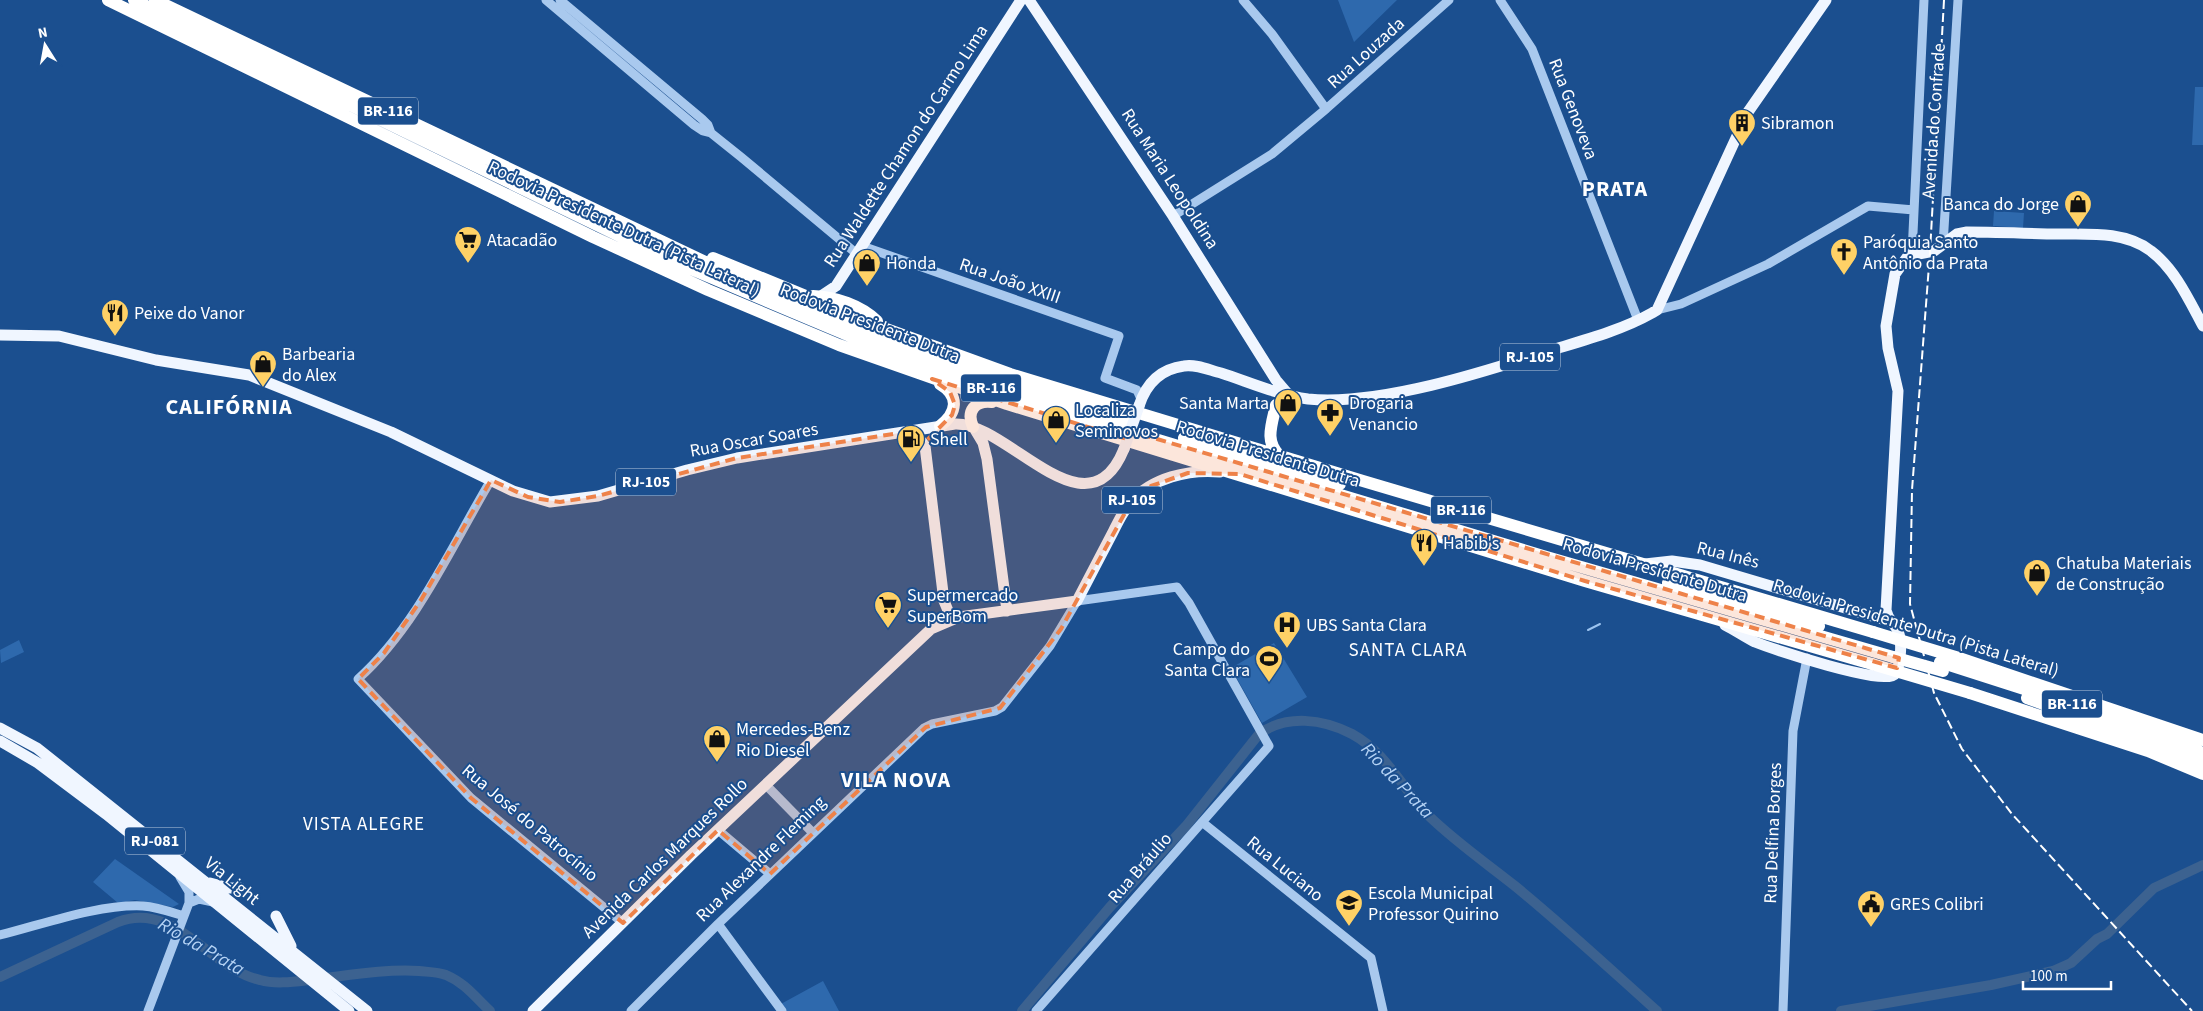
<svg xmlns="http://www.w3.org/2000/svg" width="2203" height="1011" font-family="'Source Sans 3',sans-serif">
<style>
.green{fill:#2e69ad}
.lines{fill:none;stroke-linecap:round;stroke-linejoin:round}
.stream{stroke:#9cc4f0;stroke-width:2}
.river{stroke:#3c6290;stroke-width:10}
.minor{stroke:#a9c9ee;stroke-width:9}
.major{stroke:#f0f6ff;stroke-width:11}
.highway{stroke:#fff;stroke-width:12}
.rail{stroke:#fff;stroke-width:2;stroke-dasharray:9 4;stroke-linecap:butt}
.major-bridge{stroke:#f0f6ff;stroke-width:11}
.highway-bridge{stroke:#fff;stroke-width:12}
.marked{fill:#ee8249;fill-opacity:0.2;stroke:#ee8249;stroke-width:4;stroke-dasharray:10 6;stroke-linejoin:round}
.labels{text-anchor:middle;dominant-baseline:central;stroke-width:4;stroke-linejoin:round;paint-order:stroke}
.shield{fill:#1b4f8f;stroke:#bbcadd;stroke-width:1}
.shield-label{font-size:16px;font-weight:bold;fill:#fff}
.street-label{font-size:18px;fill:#fff;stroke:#1b4f8f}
.poi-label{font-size:18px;fill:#fff;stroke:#1b4f8f;text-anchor:start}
.neighbourhood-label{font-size:19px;letter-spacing:1px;fill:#fff;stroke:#1b4f8f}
.water-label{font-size:19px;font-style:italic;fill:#b5d3f5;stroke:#1b4f8f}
.district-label{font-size:22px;font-weight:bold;letter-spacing:1px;fill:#fff;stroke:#1b4f8f}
</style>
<rect width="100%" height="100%" fill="#1b4f8f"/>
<!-- green -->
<path class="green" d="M1338,0h59l-43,42z
M2195,87h8v58h-11z
M1994,211l30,2 -1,15 -30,-2z
M19,640l5,12 -23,11 -1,-13z
M1274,643l33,54 -45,26 -31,-55z
M115,859l64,45 -6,3 -38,-7 -17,3 -25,-21z
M823,981l16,30h-56l-4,-6z"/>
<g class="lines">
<!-- stream -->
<path class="stream" d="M1588,630l12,-6"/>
<!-- river -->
<path class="river" d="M0,977l118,-55c57,-22 92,47 142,58 18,5 38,1 57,-1 34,-4 68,-10 102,-8 9,1 19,1 27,4 19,8 29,22 44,36
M1022,1011l88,-104 76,-81 73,-92c28,-20 64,-15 93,0 35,19 51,56 78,83 26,25 56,46 85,69 49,40 95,83 142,125
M1841,1011l150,-26 62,-14 18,-8 26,-24 10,-5 47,-46 49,-23"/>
<!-- minor -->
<path class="minor" d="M546,0l148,125 9,6 8,2 30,24 116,97
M560,0l142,119 6,6 3,8
M1243,0l29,34 54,75
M1500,0l32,49 106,271
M1173,216l99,-62 54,-45 123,-109
M1943,245l15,-245
M862,246l257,90 -14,42 32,12 4,9
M1912,254l12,-254
M1657,310l24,-6 87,-40 100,-58 46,4
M491,480c-40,67 -74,146 -133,199l113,119 152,125
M766,785l47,48
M1202,822l169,136 12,53
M718,830l52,44
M189,903l10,-4 14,3
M718,924l64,87
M0,935c44,-11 98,-31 143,-29 14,1 28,6 41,10
M148,1011l41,-108v-11l-9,-15
M631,1011l87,-87 206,-196 8,-4 63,-13 7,-4 48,-61 27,-45 100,-14 12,16 80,143 -233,265
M1783,1011l10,-280 14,-73"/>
<!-- major -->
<path class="major" d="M1029,0l144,216 103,164 12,14
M821,296l15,-10 185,-286
M0,335l59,1 97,24 93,15 142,57 122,59 37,11 48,-6 89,-26 50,-12 218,-34c53,-2 132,116 169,25
M1139,406c7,-22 21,-37 45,-40 12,-2 25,4 37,7 28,9 57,22 87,26 71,7 176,-27 244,-49 33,-10 70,-20 100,-37l5,-3 91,-198 78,-112
M974,428l9,15 4,16 20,152
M906,432l11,4 8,10 19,155 5,12 10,4
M1645,564l27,-3 28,4 189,56
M1725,625c10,5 20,12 30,17 17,7 131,45 140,32 6,-10 8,-34 2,-45 -4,-7 -9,-9 -11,-19l12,-219 -10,-43 -2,-22 9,-52 13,-18 26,-5 23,-17 10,-2c27,0 54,1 80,2 34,1 76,-5 104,17 24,18 38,49 52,75
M0,728l37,20 330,263
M0,741l38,22 68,51 243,197
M210,883l19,5h11
M276,916l15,30
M533,1011l158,-156 240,-226 28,-12 118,-16c12,-23 24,-46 36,-69 5,-10 10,-21 18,-30 20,-24 58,-33 89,-30"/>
<!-- highway -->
<path class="highway" d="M108,0l485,237 115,53 131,55 168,59 578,177 287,83
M134,0l531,258 192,81 195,69 491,148 350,101
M155,0l586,279 168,70 222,74
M713,258l173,71 124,45 353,107 510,151
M813,296c23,1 47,9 64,25
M1276,405c-4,19 -12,37 4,51
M940,426c17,-13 20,-30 0,-42
M973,427c-7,-16 2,-27 19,-25
M1184,438l156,46
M1668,583l151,43
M1959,658l244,82
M1940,662l159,51 104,40
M1970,693l178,58 55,23
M2027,698l176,65"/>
<!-- rail -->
<path class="rail" d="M1944,0l-14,252 -18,238 -2,114 24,89 28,56 50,65 180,197"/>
<!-- major-bridge -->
<path class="major-bridge" d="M1124,449l15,-43"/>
<!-- highway-bridge -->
<path class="highway-bridge" d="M1873,632l86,26
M1893,657l50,14
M1872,664l98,29"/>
</g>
<!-- marked area -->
<path class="marked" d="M932,379l195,60 3,-8 769,227 -2,10 -312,-87 -345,-107 -52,-1 -37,13 -20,16 -70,127 -61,79 -74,19 -156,147 -52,-44 -95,93 -152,-125 -113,-119 26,-26 37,-53 70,-120 37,17 32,5 38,-6 139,-38 169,-26 19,10 27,-27 3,-10 -5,-13z"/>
<!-- icons -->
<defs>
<symbol id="building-pin" viewBox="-11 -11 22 30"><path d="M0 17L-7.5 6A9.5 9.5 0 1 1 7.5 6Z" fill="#ffd166" stroke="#1b4f8f"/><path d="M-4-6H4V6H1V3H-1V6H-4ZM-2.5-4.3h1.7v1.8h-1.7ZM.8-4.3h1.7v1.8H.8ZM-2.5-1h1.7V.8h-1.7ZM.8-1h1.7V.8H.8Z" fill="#111"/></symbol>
<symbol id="shop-pin" viewBox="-11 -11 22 30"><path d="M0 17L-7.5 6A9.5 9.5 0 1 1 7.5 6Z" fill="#ffd166" stroke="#1b4f8f"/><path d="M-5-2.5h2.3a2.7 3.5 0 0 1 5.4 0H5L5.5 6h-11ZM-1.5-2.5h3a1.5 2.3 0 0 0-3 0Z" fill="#111"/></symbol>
<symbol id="supermarket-pin" viewBox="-11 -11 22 30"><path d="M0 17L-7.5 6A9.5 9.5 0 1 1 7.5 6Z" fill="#ffd166" stroke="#1b4f8f"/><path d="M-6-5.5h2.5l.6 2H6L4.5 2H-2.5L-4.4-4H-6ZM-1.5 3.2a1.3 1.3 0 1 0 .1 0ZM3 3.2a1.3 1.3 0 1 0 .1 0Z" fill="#111"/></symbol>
<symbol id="church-pin" viewBox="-11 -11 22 30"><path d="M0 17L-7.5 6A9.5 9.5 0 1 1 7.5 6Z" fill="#ffd166" stroke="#1b4f8f"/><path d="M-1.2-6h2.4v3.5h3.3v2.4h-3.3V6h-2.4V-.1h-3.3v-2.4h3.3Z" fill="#111"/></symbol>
<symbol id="restaurant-pin" viewBox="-11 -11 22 30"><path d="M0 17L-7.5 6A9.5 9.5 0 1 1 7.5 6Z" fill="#ffd166" stroke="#1b4f8f"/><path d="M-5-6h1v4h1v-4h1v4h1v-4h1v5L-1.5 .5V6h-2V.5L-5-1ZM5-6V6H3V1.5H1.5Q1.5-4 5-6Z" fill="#111"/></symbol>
<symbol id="pharmacy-pin" viewBox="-11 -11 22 30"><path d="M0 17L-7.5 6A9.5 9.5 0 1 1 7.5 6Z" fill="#ffd166" stroke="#1b4f8f"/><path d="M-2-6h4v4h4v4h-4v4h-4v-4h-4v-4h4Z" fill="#111"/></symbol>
<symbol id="fuel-pin" viewBox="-11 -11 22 30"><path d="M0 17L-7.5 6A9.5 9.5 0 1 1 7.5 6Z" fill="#ffd166" stroke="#1b4f8f"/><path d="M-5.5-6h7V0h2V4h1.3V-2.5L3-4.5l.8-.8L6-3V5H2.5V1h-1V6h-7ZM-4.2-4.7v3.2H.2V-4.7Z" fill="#111"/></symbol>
<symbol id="hospital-pin" viewBox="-11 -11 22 30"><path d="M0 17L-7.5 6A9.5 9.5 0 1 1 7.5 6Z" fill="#ffd166" stroke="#1b4f8f"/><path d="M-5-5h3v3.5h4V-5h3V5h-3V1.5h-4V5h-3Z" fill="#111"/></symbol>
<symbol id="stadium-pin" viewBox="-11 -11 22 30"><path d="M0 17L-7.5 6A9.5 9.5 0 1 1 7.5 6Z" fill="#ffd166" stroke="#1b4f8f"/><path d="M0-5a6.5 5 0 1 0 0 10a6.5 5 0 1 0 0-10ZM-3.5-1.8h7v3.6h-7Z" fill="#111"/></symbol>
<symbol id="school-pin" viewBox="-11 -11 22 30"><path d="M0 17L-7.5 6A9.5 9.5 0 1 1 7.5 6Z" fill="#ffd166" stroke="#1b4f8f"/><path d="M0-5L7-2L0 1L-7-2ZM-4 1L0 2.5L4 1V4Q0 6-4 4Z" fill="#111"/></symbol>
<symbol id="civic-pin" viewBox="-11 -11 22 30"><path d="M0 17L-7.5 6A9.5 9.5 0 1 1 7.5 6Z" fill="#ffd166" stroke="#1b4f8f"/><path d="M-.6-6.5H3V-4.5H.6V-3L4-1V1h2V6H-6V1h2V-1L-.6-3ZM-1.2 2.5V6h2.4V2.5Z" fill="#111"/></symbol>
</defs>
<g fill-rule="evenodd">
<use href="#building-pin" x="1726" y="107" width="32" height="43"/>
<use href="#shop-pin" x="2062" y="188" width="32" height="43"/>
<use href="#supermarket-pin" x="452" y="224" width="32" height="43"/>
<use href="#church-pin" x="1828" y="236" width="32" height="43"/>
<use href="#shop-pin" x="851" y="247" width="32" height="43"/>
<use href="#restaurant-pin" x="99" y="297" width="32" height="43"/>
<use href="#shop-pin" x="247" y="348" width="32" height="43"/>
<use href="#shop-pin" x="1272" y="387" width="32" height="43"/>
<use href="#pharmacy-pin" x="1314" y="397" width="32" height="43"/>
<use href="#shop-pin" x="1040" y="404" width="32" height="43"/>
<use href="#fuel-pin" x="895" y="423" width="32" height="43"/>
<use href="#restaurant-pin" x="1408" y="527" width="32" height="43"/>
<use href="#shop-pin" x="2021" y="557" width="32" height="43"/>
<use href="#supermarket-pin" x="872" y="589" width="32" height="43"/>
<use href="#hospital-pin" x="1271" y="609" width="32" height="43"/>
<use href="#stadium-pin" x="1253" y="643" width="32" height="43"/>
<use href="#shop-pin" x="701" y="723" width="32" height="43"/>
<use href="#school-pin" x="1333" y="887" width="32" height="43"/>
<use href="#civic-pin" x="1855" y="888" width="32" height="43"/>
</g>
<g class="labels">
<!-- shield labels -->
<g class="shield">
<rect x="358" y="97.5" width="60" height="27" rx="4"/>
<rect x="1500" y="343.5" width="60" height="27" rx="4"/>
<rect x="961" y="374.5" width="60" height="27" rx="4"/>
<rect x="616" y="468.5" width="60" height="27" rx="4"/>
<rect x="1102" y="486.5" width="60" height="27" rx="4"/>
<rect x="1431" y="496.5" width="60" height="27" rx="4"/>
<rect x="2042" y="690.5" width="60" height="27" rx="4"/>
<rect x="125" y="827.5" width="60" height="27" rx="4"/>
</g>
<g class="shield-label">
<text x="388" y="111">BR-116</text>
<text x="1530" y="357">RJ-105</text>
<text x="991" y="388">BR-116</text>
<text x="646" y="482">RJ-105</text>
<text x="1132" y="500">RJ-105</text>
<text x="1461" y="510">BR-116</text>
<text x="2072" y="704">BR-116</text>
<text x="155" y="841">RJ-081</text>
</g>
<!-- street labels -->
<g class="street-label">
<text transform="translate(1366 53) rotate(-42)">Rua Louzada</text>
<text transform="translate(1573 109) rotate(69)">Rua Genoveva</text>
<text transform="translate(1934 121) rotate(-86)">Avenida do Confrade</text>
<text transform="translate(906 146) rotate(-57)">Rua Waldette Chamon do Carmo Lima</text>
<text transform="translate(1170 179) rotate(57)">Rua Maria Leopoldina</text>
<text transform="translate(624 229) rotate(25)">Rodovia Presidente Dutra (Pista Lateral)</text>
<text transform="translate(1010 281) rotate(19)">Rua João XXIII</text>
<text transform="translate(870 323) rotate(21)">Rodovia Presidente Dutra</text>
<text transform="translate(754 440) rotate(-10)">Rua Oscar Soares</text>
<text transform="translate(1268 454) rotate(17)">Rodovia Presidente Dutra</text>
<text transform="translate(1728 555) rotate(14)">Rua Inês</text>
<text transform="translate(1655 570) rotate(16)">Rodovia Presidente Dutra</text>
<text transform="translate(1916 628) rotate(17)">Rodovia Presidente Dutra (Pista Lateral)</text>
<text transform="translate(530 823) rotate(40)">Rua José do Patrocínio</text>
<text transform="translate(1773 833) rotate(-88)">Rua Delfina Borges</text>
<text transform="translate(665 858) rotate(-44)">Avenida Carlos Marques Rollo</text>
<text transform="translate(761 859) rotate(-44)">Rua Alexandre Fleming</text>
<text transform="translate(1140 868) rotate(-49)">Rua Bráulio</text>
<text transform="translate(1285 869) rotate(39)">Rua Luciano</text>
<text transform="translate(232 881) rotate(39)">Via Light</text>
</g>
<!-- poi labels -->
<g class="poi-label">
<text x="1761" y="123">Sibramon</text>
<text x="2059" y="204" text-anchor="end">Banca do Jorge</text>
<text x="487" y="240">Atacadão</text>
<text x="1863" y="242">Paróquia Santo<tspan x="1863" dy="21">Antônio da Prata</tspan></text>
<text x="886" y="263">Honda</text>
<text x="134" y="313">Peixe do Vanor</text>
<text x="282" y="354">Barbearia<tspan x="282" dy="21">do Alex</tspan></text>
<text x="1269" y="403" text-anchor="end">Santa Marta</text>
<text x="1349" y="403">Drogaria<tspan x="1349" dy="21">Venancio</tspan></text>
<text x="1075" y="410">Localiza<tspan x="1075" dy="21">Seminovos</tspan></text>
<text x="930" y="439">Shell</text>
<text x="1443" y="543">Habib's</text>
<text x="2056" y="563">Chatuba Materiais<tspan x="2056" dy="21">de Construção</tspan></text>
<text x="907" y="595">Supermercado<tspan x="907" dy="21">SuperBom</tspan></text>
<text x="1306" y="625">UBS Santa Clara</text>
<text x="1250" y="649" text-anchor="end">Campo do<tspan x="1250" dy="21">Santa Clara</tspan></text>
<text x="736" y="729">Mercedes-Benz<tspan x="736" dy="21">Rio Diesel</tspan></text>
<text x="1368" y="893">Escola Municipal<tspan x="1368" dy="21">Professor Quirino</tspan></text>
<text x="1890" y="904">GRES Colibri</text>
</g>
<!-- neighbourhood labels -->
<g class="neighbourhood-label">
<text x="1408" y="650">SANTA CLARA</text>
<text x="364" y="824">VISTA ALEGRE</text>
</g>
<!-- water labels -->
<g class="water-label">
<text transform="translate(1397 781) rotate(47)">Rio da Prata</text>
<text transform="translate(201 947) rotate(30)">Rio da Prata</text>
</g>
<!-- district labels -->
<g class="district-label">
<text x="1615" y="189">PRATA</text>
<text x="229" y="407">CALIFÓRNIA</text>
<text x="896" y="780">VILA NOVA</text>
</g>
</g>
<!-- north arrow -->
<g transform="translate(45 45) rotate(349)" stroke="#1b4f8f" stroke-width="4" paint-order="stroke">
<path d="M0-4L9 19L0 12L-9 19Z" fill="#ffffff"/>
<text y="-8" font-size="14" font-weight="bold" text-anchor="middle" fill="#ffffff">N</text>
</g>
<!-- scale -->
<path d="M2023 981v8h88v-8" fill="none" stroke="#ffffff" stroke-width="2.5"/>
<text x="2030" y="981" font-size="15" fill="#ffffff" stroke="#1b4f8f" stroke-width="4" paint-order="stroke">100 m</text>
</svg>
